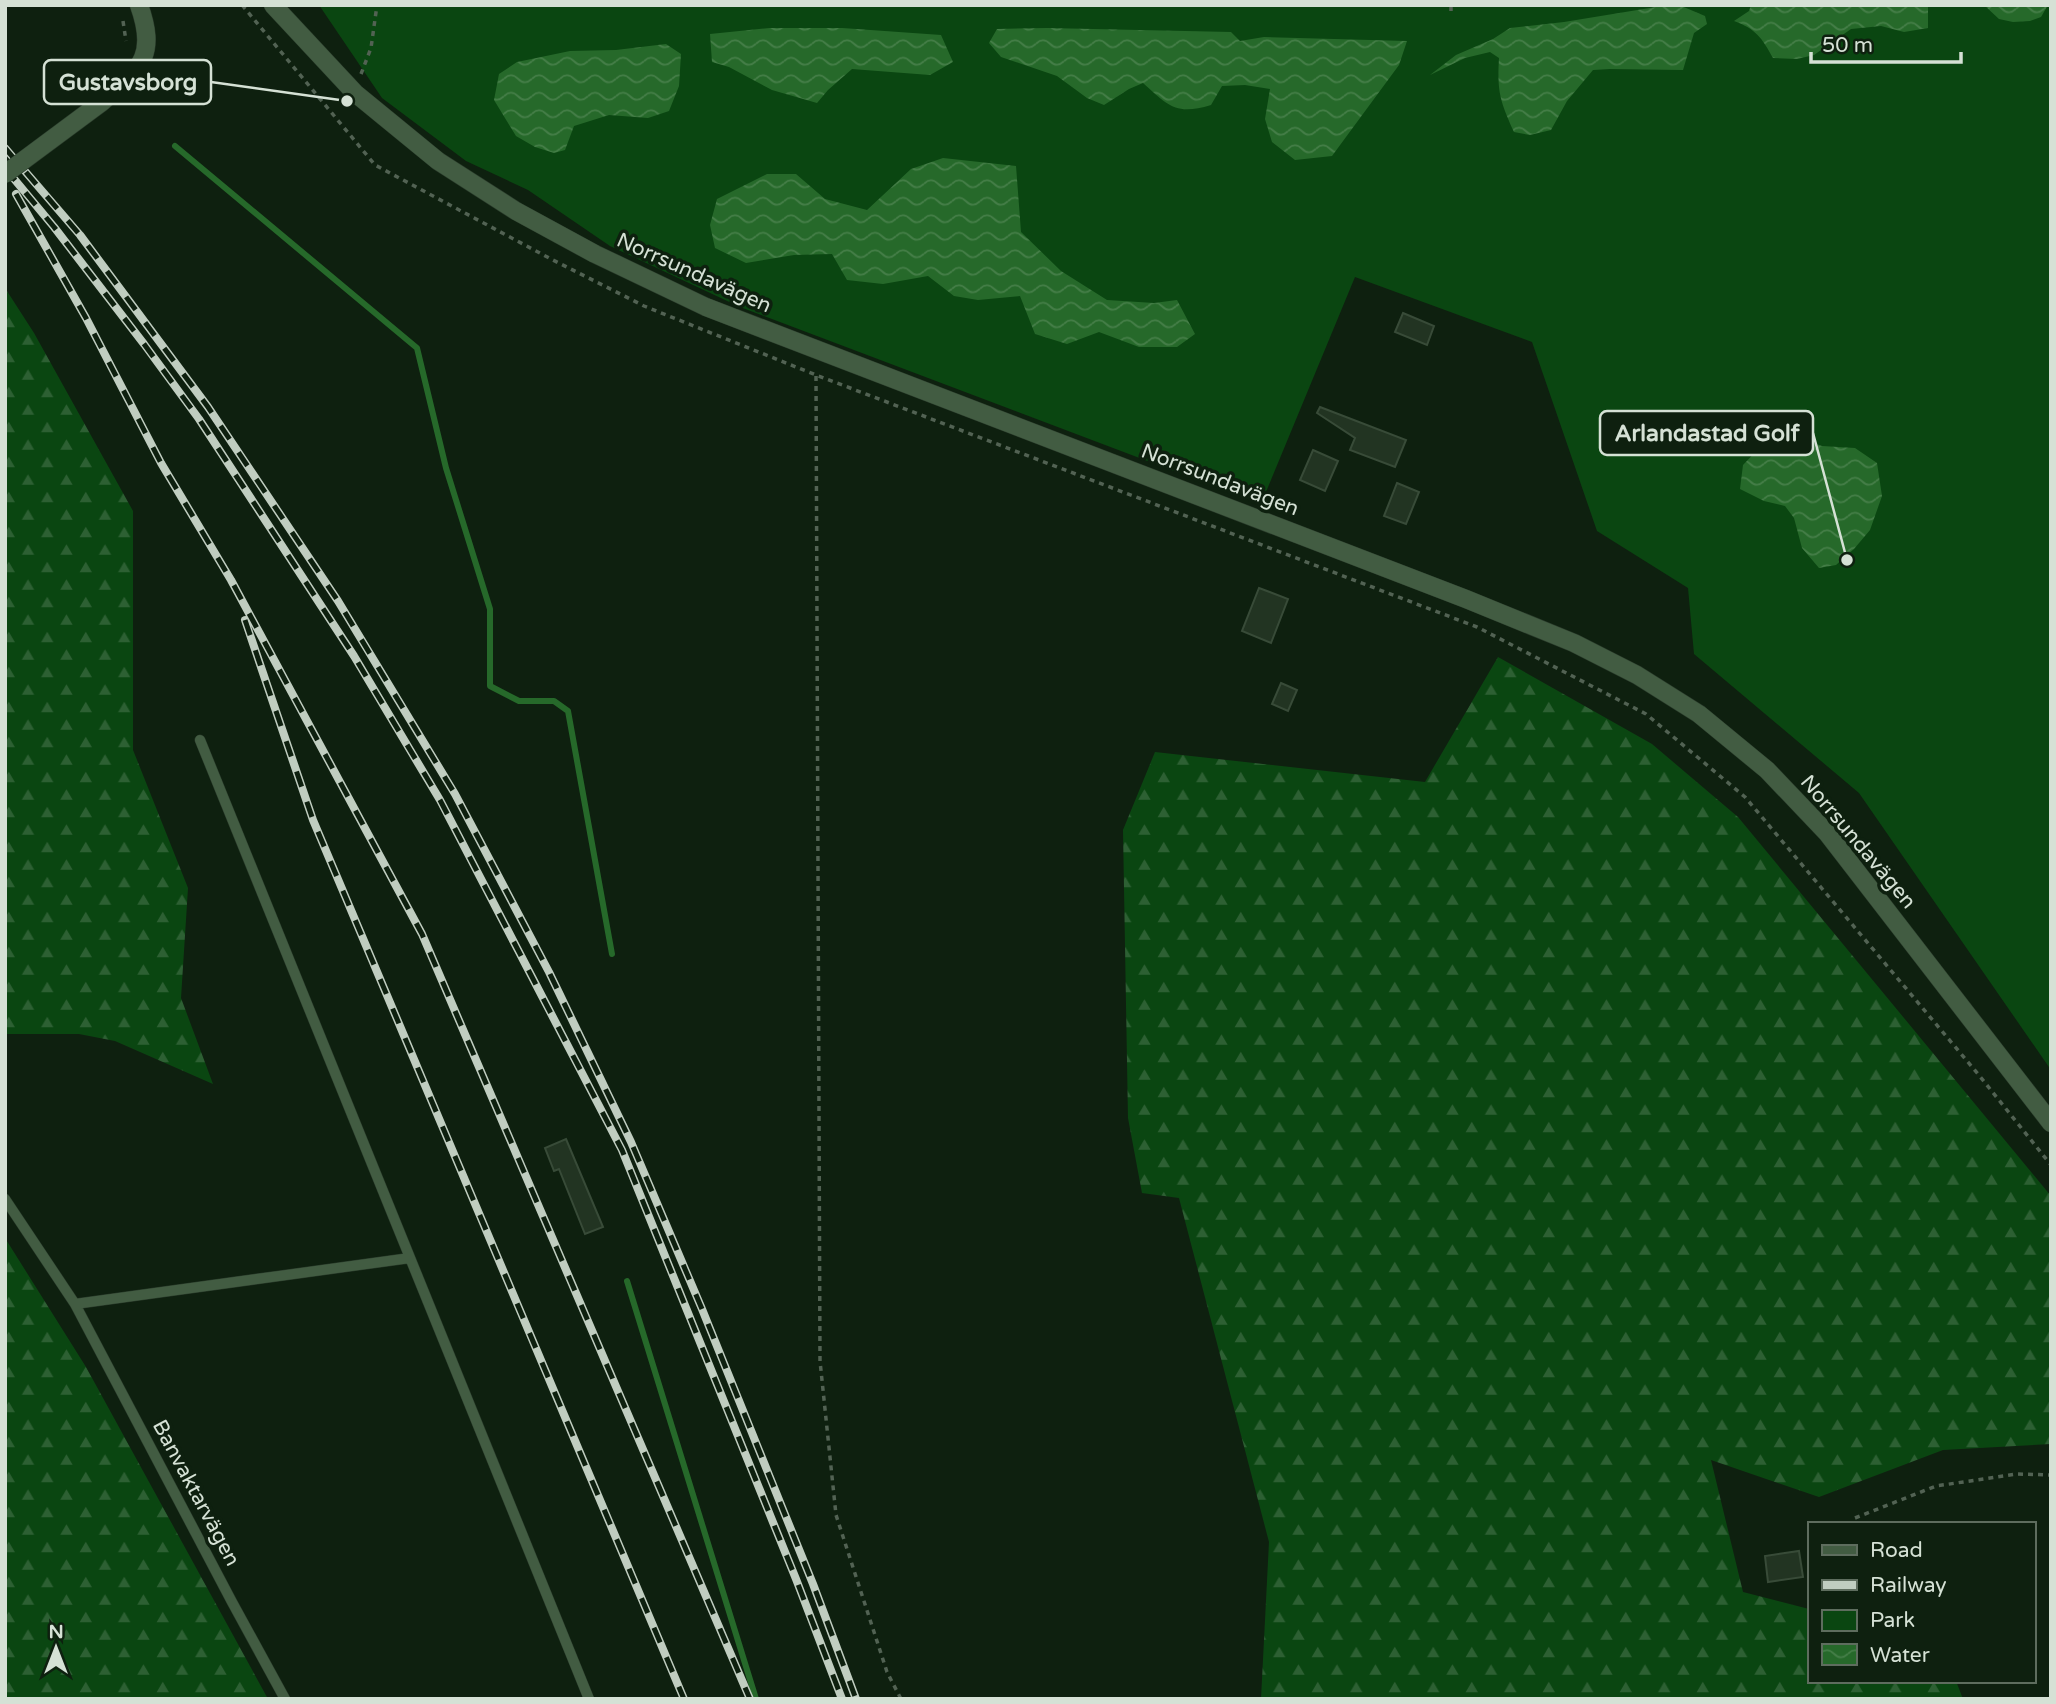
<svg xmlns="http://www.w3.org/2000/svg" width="2056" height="1704" font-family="'Varela Round',sans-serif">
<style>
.green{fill:#0a4611}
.forest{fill:url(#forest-firs)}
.water{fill:url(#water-waves)}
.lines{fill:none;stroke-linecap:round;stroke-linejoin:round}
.stream{stroke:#26692a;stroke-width:6}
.building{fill:#223422;stroke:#384b38;stroke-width:2}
.service-casing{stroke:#2a3b2b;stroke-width:11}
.minor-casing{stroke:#2a3b2b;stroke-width:19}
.tertiary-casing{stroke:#2a3b2b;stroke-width:19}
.path{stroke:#526253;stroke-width:3.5;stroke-dasharray:5 5;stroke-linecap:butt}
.service{stroke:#425c42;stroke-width:10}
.minor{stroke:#425c42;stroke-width:18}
.tertiary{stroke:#425c42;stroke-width:18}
.rail-casing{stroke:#c0cdc0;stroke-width:8}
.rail{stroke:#0e200f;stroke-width:5;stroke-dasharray:16;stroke-linecap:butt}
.minor-bridge-casing{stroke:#2a3b2b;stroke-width:19;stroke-linecap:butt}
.minor-bridge{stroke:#425c42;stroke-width:18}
.labels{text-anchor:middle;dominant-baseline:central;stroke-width:7;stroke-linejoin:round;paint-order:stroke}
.street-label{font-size:21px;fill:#d5e1d5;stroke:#0e200f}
.leader{fill:none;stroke:#d5e1d5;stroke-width:2.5}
.callout-dot{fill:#d5e1d5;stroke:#0e200f;stroke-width:2.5}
.callout{fill:#0e200f;stroke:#d5e1d5;stroke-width:2.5}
.callout-label{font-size:23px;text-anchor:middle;font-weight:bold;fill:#d5e1d5}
</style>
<defs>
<pattern id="forest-firs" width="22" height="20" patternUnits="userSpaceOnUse" patternTransform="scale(1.75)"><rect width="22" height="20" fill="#0a4611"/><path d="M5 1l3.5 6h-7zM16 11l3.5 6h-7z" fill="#2d6033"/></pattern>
<pattern id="water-waves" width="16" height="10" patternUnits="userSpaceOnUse" patternTransform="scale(1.75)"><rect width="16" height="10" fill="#26692a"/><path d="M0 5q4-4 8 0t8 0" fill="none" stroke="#457e48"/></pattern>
</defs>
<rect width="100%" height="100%" fill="#0e200f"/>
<!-- green -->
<path class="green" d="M319,5h1732v1065l-192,-277 -165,-139 -6,-66 -91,-57 -65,-189 -177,-65 -94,227 -521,-197 -130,-61 -82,-56 -62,-29 -84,-63z"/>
<!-- forest -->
<path class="forest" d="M5,288l29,45 99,178v239l55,138 -7,110 32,86 -98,-43 -36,-7h-74z
M1498,657l154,87 86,73 313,379v248l-108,6 -124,47 -108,-37 32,132 66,17v72h147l7,18h-702l8,-157 -90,-344 -37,-5 -14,-75 -5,-288 32,-78 270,30z
M5,1238l81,129 182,332h-263z"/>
<!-- water -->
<path class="water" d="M1668,5h11l26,11 2,8 -13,9 -11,37 -73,-1 -17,1 -26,31 -16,29 -21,5 -16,-3c-14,-31 -17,-40 -15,-74l-9,-6 -25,6 -35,17 26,-20 37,-16 17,-11 54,-6z
M1751,5h177v23l-24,4 -23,-6 -30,3 -37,26 -17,4 -24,-1c-11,-20 -17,-29 -39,-37l15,-10z
M1984,5h64l-7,12 -11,4 -17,1 -14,-3z
M770,28h72l99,7 12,27 -23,13 -78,-6 -24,21 -11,13 -45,-13 -43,-23 -17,-5 -2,-28z
M1047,28l184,4 9,9 24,-4 143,4 -8,24 -67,91 -37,4 -23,-18 -7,-23 5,-30 -25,-4 -23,1 -11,19c-36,11 -43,0 -68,-22l-14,6 -25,16 -17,-7 -30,-22 -56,-19 -12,-14 8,-14z
M666,44l15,10 -2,32 -10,25 -21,7 -39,-3 -35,11 -9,24 -11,3 -19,-6 -19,-11 -22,-36 5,-26 18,-12 53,-11 46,-1z
M943,158l73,8 5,66 40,39 46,29 47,3 23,-3 18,34 -18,13h-38l-40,-15 -32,12 -32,-10 -15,-38 -42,4 -24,-4 -26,-20 -45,8 -36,-4 -15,-26 -38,1 -48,8 -31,-15 -5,-23 7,-26 50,-25h29l29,25 42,11 44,-41z
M1793,436l29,10 33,2 22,15 5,33 -12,34 -16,19 -18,16 -17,3 -17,-20 -8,-30 -9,-12 -21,-5 -24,-12 3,-24 20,-21z"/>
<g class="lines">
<!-- stream -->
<path class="stream" d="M175,146l242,202 29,120 44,141v77l29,15h35l14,10 44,243
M627,1281l129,418"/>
</g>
<!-- building -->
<path class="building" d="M1403,313l31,13 -7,19 -32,-13z
M1320,407l86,33 -11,27 -45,-17 5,-12 -38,-25z
M1313,450l25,11 -13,30 -25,-11z
M1397,483l22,9 -13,32 -22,-8z
M1259,588l29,11 -17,44 -29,-12z
M1281,683l16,7 -9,21 -16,-7z
M566,1139l37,88 -18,7 -26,-65 -5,2 -9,-23z
M1799,1551l4,26 -35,5 -3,-26z"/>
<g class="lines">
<defs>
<path id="service" d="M200,740l389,959
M5,1199l70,105 157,298 53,97
M75,1304l335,-46"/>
<path id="minor" d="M102,102c37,-33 56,-44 37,-97"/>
<path id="tertiary" d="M273,5l82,88 83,68 78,50 79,43 111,53 760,292 108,44 63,32 62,39 68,56 60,63 224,290"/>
</defs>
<!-- service casing -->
<use href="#service" class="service-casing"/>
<!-- minor casing -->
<use href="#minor" class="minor-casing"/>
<!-- tertiary casing -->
<use href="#tertiary" class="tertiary-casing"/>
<!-- path -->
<path class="path" d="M242,5l133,160 176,94 93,47 172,69 661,252 169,87 99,83 233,277 73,91
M1451,11v-6
M123,21l3,20
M361,74l10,-26 6,-43
M816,376l4,985 16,154 51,157 14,27
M1855,1518l81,-32 81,-12 34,1"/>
<!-- service -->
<use href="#service" class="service"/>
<!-- minor -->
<use href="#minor" class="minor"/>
<!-- tertiary -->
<use href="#tertiary" class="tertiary"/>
<defs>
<path id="rail" d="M5,148l75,87 128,172 130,194 117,193 94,178 82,170 71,167 111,275 43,115
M5,168l49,59 90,117 55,75 155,237 86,144 182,350 174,429 46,120
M16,194l70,124 75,145 70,117 191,354 328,765
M245,620l68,200 371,879"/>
</defs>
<!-- rail casing -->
<use href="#rail" class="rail-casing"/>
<!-- rail -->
<use href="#rail" class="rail"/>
<defs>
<path id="minor-bridge" d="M5,174l97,-72"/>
</defs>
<!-- minor-bridge casing -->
<use href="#minor-bridge" class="minor-bridge-casing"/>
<!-- minor-bridge -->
<use href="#minor-bridge" class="minor-bridge"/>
</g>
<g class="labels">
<!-- street labels -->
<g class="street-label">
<text transform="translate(694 273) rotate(24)">Norrsundavägen</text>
<text transform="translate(1220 480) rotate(21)">Norrsundavägen</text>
<text transform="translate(1858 842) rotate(50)">Norrsundavägen</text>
<text transform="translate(196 1493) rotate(62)">Banvaktarvägen</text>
</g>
</g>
<!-- callouts -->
<path class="leader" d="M347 101L211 82M1847 560L1813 433"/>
<g class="callout-dot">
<circle cx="347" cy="101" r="7"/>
<circle cx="1847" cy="560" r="7"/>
</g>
<g class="callout">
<rect x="44" y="60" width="167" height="44" rx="7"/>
<rect x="1600" y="411" width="213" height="44" rx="7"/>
</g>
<g class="callout-label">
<text x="128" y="90">Gustavsborg</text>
<text x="1707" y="441">Arlandastad Golf</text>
</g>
<!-- border -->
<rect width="2056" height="1704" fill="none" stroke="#d5e1d5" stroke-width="14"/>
<!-- legend -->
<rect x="1808" y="1522" width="228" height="161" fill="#0e200f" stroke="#5e6d5e" stroke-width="2"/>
<rect x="1822" y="1545" width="35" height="10" fill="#425c42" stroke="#5e6d5e" stroke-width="2"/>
<text x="1870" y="1557" font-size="21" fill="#d5e1d5">Road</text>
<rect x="1822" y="1580" width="35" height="10" fill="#c0cdc0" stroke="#5e6d5e" stroke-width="2"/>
<text x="1870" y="1592" font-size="21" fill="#d5e1d5">Railway</text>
<rect x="1822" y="1610" width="35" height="21" fill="#0a4611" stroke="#5e6d5e" stroke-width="2"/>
<text x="1870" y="1627" font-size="21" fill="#d5e1d5">Park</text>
<rect x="1822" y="1644" width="35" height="21" fill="url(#water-waves)" stroke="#5e6d5e" stroke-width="2"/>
<text x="1870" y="1662" font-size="21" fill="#d5e1d5">Water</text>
<!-- north arrow -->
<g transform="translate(56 1648)" stroke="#0e200f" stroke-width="5" paint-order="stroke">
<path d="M0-5L12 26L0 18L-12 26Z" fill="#d5e1d5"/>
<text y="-10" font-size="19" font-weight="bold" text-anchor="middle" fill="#d5e1d5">N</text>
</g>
<!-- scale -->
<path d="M1811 52v10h150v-10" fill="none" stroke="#d5e1d5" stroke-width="3.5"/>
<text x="1822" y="52" font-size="21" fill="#d5e1d5" stroke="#0e200f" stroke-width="5" paint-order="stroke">50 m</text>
</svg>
